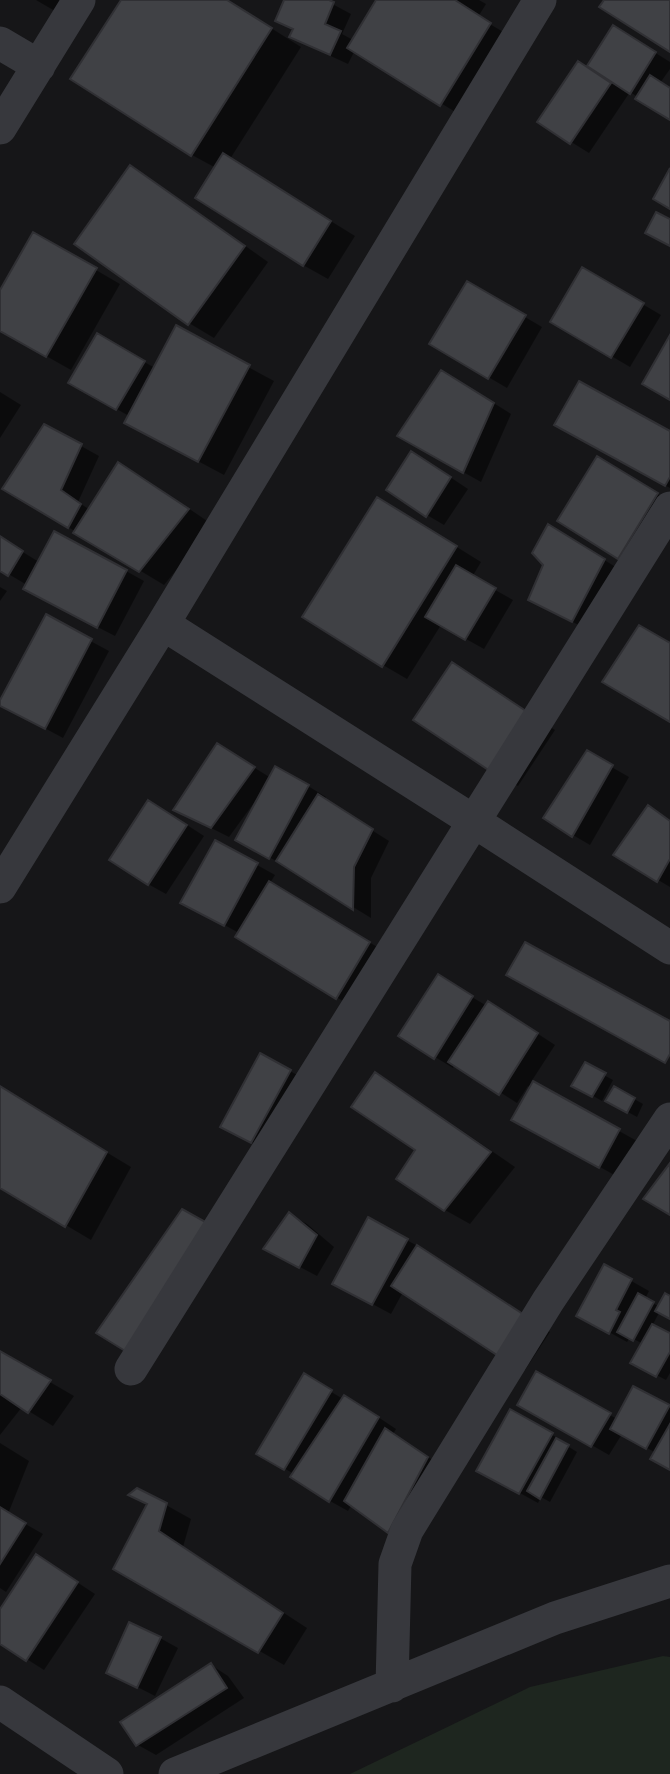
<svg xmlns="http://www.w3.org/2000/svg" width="670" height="1774" font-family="'DM Sans',sans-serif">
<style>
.green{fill:#1e261f}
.shadow{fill:#0007}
.building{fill:#404145;stroke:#303034;stroke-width:2}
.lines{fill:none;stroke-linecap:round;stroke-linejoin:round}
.street{stroke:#37383d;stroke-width:33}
</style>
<rect width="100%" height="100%" fill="#161618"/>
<!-- green -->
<path class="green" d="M663,1656l7,1v117h-320l180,-87z"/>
<!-- shadow -->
<path class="shadow" d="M36,0h32l-8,14z
M123,0h104l74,47 -71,112 125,77 -27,43 -25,-14 -87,-97 -24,-13z
M286,0h39l26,14 -9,20 11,6 25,-40h101l7,4 -8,13 37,22 -50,79 -110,-68 -7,14 -39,-18 -18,-10 3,-6 -17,-10z
M614,27l56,35v7l-10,14 10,6v29l-40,-26 -41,61 -50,-31 49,-53z
M130,168l25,14 113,80 -54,76 -25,-15 -112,-80z
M34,234l86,50 -49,86 -71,-40v-37z
M583,269l78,46 -31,52 -78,-46z
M467,283l75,44 -35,61 -75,-44z
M176,328l98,53 -50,94 -73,-39 -22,-20 -58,-33 27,-47 57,32z
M460,382l51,32 -30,68 -82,-46z
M0,392l21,13 -21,33z
M45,426l54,30 -21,46 12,8 29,-46 25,14 69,47 -49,60 -159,-96z
M670,433v55l-89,-49z
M429,463l39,26 -24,36 -17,-10z
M615,468l55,34 -33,66 -78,-47z
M402,513l79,49 -9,15 41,23 -29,49 -43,-24 -34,54 -24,-14z
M566,536l56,35 -32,60 -42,-22z
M0,538l39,24 87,9 18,10 -29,55 -72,-37 -16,-14 -27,-16z
M0,587l7,4 -7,10z
M46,617l63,34 -46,87 -63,-34z
M452,664l25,14 78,52 -37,56 -24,-14z
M587,753l42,24 -39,68 -17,-10z
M235,756l36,22 5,-9 32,17 18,11 -2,3 65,41 -18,37v40l-83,-51 -33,-17 3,-49 -2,-1 -27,37 -36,-18z
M648,807l22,13v67l-54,-32z
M167,812l37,24 -38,58 -18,-10z
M216,842l59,33 -5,8 124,74 -33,54 -25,-14 -97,-64 -56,-31z
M438,977l49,29 19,7 49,32 -24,37 106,59 -19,36 -105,-58 18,-31 -3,-2 -11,17 -62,-39 -2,4 -52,-32z
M585,1065l28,15 -11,21 -28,-16z
M290,1071l18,10 -38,71 -30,-16z
M376,1074l25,15 114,78 -45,57 -25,-14 -28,-61z
M0,1088l131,79 -40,73 -91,-54z
M615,1088l28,16 -6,13 -29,-16z
M289,1214l18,10 27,23 -17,29 -34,-18z
M368,1219l57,31 125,82 -25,38 -122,-78 -12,22 -39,-21z
M605,1266l44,25 -4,8 15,8 10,-9v19l-10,-6 -8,15 18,9v38l-4,7 -33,-17 10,-19 -13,-7 -3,5 -49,-27z
M0,1353l74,43 -21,30 -31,-19 -22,28z
M537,1374l80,45 17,-31 36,20v61l-14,-16 -34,-19 -13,21 -89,-51z
M305,1376l38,23 20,8 33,22 -3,5 52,34 -38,73 -55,-37 -4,7 -18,-10 -37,-25 1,-2 -36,-21z
M510,1411l60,34 -1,2 8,5 -27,50 -9,-5 -3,6 -42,-23z
M0,1443l29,18 -21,53 35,20 -37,58 -6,-4z
M166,1505l25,14 -8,28 124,81 -23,37 -168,-97z
M54,1567l41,27 -51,76 -44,-28v-30z
M160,1638l18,10 -23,48 -47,-24z
M211,1665l17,11 16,22 -88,57 -18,-10 -16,-23z"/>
<!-- building -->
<path class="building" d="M121,0h106l45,28 -81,128 -121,-77z
M284,0h45l5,2 -9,22 16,7 -11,24 -41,-18 4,-8 -18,-8z
M376,0h79l36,23 -51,83 -93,-58z
M604,0h66v52l-71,-45z
M613,25l43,27 -26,42 -43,-28z
M578,61l33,22 -41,61 -33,-22z
M650,75l20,13v32l-35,-21z
M223,153l108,68 -28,45 -108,-68z
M130,165l115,81 -57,79 -114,-81z
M670,168v41l-17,-10z
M656,212l14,7v27l-25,-13z
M33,232l64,36 -51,89 -46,-26v-41z
M582,267l62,36 -33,55 -61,-36z
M467,281l59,34 -38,64 -59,-35z
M176,325l74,40 -52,97 -74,-39z
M97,333l48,28 -29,49 -48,-27z
M670,335v65l-28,-16z
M441,370l53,33 -31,70 -66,-37z
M579,381l91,50v46l-5,9 -111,-61z
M44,424l38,20 -21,46 20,14 -13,24 -66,-39z
M411,451l40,26 -25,40 -40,-27z
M597,456l61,37 -40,66 -61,-38z
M118,462l71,47 -50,63 -66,-39z
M377,497l80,49 -75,121 -80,-50z
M548,524l57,35 -33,63 -44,-22 15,-35 -11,-12z
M54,531l73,39 -30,58 -74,-39z
M0,536l23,15 -15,25 -8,-5z
M456,565l40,23 -31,52 -40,-23z
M46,614l46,25 -47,90 -45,-23v-6z
M639,625l31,18v79l-68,-40z
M452,662l80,53 -39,58 -80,-53z
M217,743l38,24 -44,61 -38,-18z
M587,750l26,15 -41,72 -29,-19z
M275,766l34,19 -40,74 -34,-19z
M318,794l55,35 -19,38 -1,43 -77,-49z
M148,800l39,25 -39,60 -39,-25z
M648,805l22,16v38l-13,23 -44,-27z
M215,840l43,23 -34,63 -44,-23z
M269,881l101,61 -34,57 -101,-62z
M525,942l145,79v33l-5,9 -159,-88z
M438,974l35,22 -39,63 -36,-23z
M488,1001l50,32 -39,62 -51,-33z
M260,1053l31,17 -40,73 -31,-16z
M585,1062l21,11 -14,24 -21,-11z
M375,1072l116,80 -47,59 -48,-32 19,-29 -64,-43z
M533,1081l87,48 -21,39 -88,-48z
M0,1086l107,66 -42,75 -65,-39z
M614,1086l21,12 -8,15 -22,-12z
M670,1163v52l-27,-16z
M182,1209l29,16 -81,129 -34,-21z
M289,1212l28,23 -18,33 -36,-19z
M368,1217l40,22 -36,66 -40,-21z
M417,1245l109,71 -26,41 -109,-71z
M604,1264l28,15 -16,31 4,2 -11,22 -33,-18z
M638,1293l16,9 -21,39 -16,-9z
M665,1293l5,3v23l-15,-8z
M652,1324l18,9v19l-14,25 -26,-14z
M0,1351l51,29 -23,33 -28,-19z
M536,1371l75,42 -20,34 -74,-42z
M304,1373l28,17 -48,80 -28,-16z
M633,1386l37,19 -24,44 -36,-20z
M344,1395l35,22 -50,85 -39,-25z
M510,1409l43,24 -34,61 -43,-23z
M670,1424v46l-20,-11z
M385,1428l43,29 -40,76 -44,-32z
M556,1438l13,7 -29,54 -13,-8z
M137,1488l30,15 -8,28 124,82 -25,40 -145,-84 34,-65 -19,-9z
M0,1507l26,16 -26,41z
M36,1554l42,28 -52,79 -26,-17v-35z
M129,1622l32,15 -24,51 -31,-15z
M211,1663l16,25 -91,58 -16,-24z"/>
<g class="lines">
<!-- street -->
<path class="street" d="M0,43l39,23
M0,128l79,-128
M163,624l312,198 195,126
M0,887l163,-263 377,-624
M131,1369l539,-861
M392,1686l3,-122 12,-34 141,-229 122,-182
M0,1702l107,72
M175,1774l380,-156 115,-37"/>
</g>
</svg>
